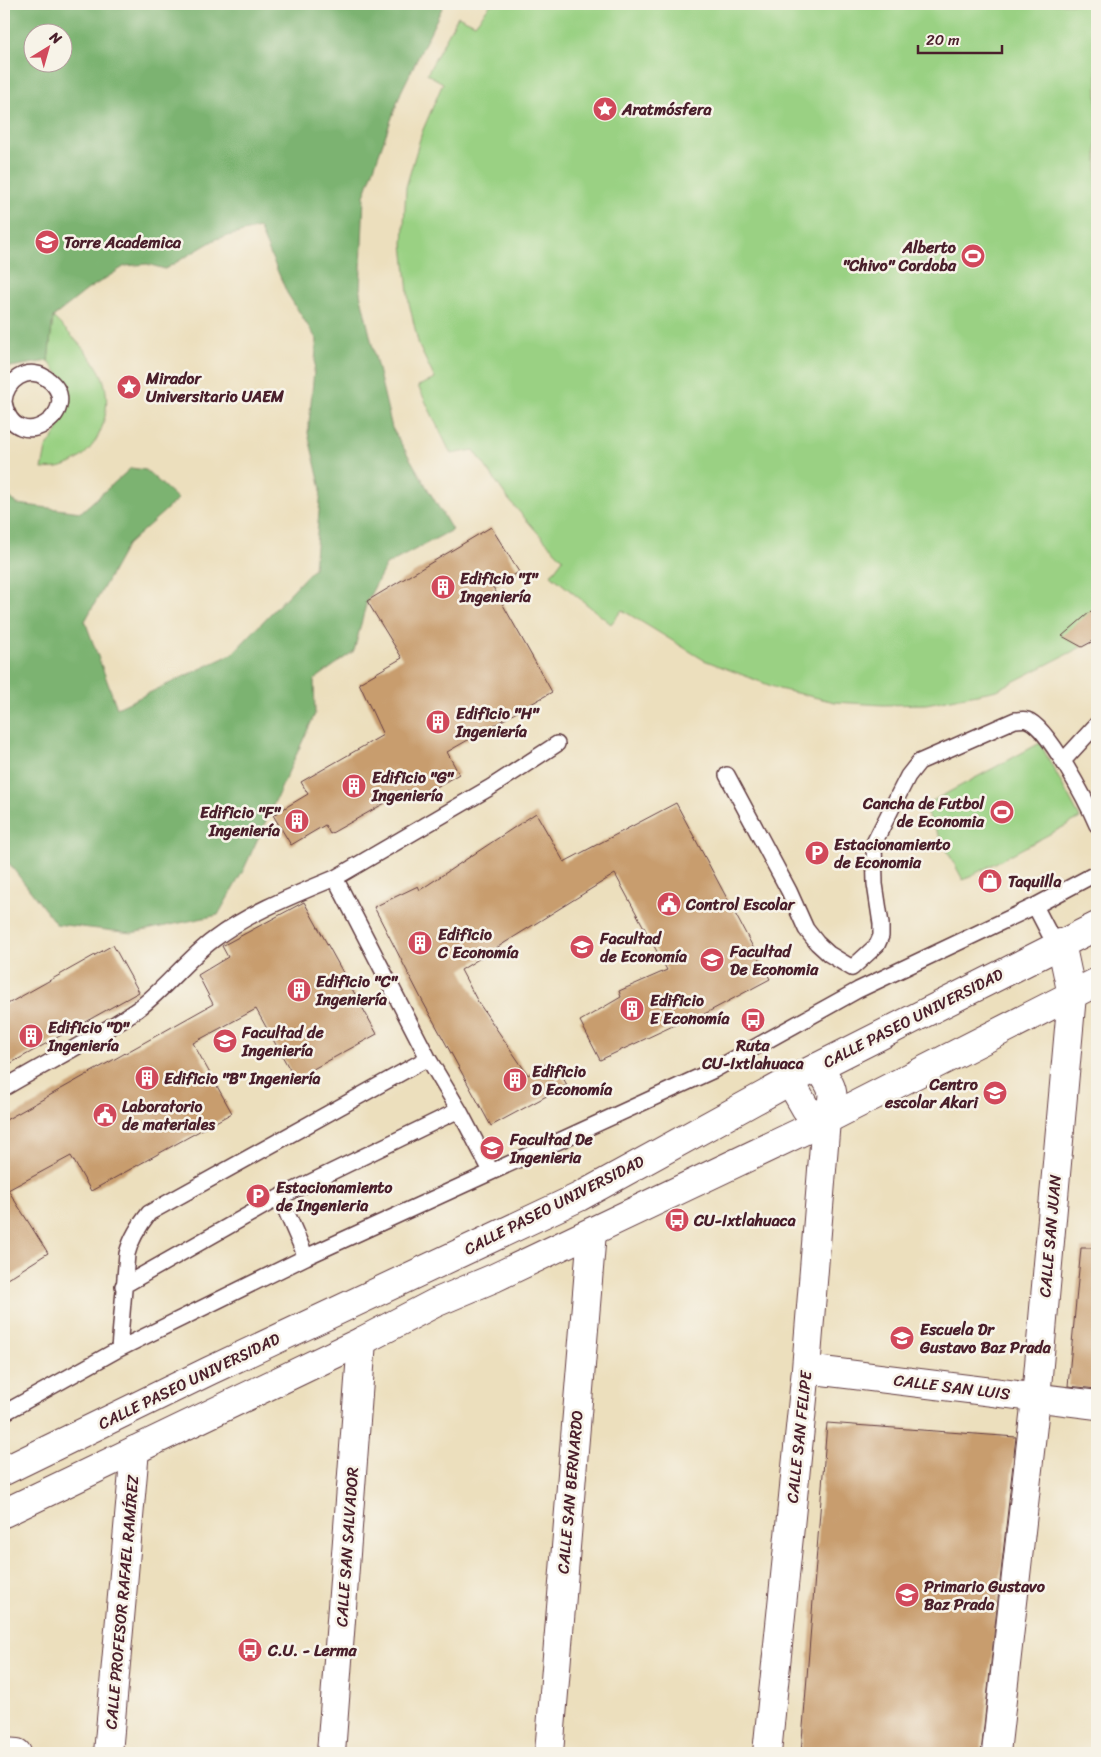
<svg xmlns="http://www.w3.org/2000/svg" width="1101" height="1757" font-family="Sriracha,sans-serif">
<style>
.green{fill:#9ad183;stroke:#727857}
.forest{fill:#7bb371;stroke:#62694e;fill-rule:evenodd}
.building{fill:#c89d6e}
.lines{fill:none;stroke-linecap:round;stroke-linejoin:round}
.lane-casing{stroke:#623c41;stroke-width:18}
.street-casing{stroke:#623c41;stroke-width:30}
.secondary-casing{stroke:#623c41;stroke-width:30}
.lane{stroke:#fff;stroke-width:15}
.street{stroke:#fff;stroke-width:28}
.secondary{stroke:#fff;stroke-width:28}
.labels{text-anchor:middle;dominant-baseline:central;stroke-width:5;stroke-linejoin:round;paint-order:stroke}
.poi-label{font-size:16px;font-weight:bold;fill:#4a1f2b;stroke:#f7f3e8;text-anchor:start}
.street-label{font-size:16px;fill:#4a1f2b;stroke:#f7f3e8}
</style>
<rect width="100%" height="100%" fill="#f7f3e8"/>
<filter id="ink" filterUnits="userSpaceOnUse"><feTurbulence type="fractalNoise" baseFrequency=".02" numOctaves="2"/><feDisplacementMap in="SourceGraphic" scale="10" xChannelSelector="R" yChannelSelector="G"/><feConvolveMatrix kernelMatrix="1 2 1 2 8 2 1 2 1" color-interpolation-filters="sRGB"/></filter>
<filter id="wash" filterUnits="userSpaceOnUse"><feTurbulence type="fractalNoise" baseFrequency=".0096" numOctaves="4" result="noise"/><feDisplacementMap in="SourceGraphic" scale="20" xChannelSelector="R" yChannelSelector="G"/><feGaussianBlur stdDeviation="1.12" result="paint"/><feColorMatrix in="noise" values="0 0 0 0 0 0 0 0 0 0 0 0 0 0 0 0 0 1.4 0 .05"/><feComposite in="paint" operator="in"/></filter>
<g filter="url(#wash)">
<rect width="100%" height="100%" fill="#ecdfbd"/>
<!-- green -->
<path class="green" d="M491,4h606v635l-100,51 -71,14 -43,1 -48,-3 -56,-13 -75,-29 -82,-50 -11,14 -60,-49 12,-16 -26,-27 -28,-32 -35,-50 -23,4 -33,-68 17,-7 -16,-33 -10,-43 -6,-59 3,-57 16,-55 21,-49 -16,-9 31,-58 17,8z
M53,317c15,15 41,40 49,59 13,32 -2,78 -37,90 -6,3 -15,2 -23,3l4,-21 11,-16 8,-31 -3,-23 -14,-17z
M1040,743l40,75 -117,62 -40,-74z"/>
<!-- forest -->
<path class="forest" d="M4,4h440l-43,88 -37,104 -4,97 32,135 60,102 -66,35 -19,36 -13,50 -40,29 1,34 -72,157 -25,44 -86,18 -76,-9 -52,-67v-365l13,12 64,8 50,-44 15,2 32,29 -51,46 -42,76 32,87 115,-54 82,-86 7,-79 -13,-56 9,-93 -30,-47 -28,-65 -43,11 -51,30 -18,-5 -22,2 -38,24 -34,27 -5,44 -44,7zM32,32h30v30h-30z"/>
<g id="blocks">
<!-- building -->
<path class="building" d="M491,527l28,45 -26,15 59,105 -105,60 12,22 -43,25 -8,-9 -78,44 -5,-9 -34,20 -18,-30 35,-21 -7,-12 82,-47 -24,-52 43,-25 -35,-57z
M1097,606v33l-15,8 -20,-11z
M676,803l94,176 -77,41 -1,-3 -92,43 -20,-39 41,-24 -2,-6 48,-21 -52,-96 -154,96 17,32 50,73 18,-11h9l12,21 -76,41 -68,-124 -49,-95 44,-21 2,4 116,-77 28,49z
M304,902l73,132 -82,45 -39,-70 -63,34 39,70 -141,78 -20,-35 -63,34 40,63 -44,28v-160l209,-117 -15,-29 30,-18 -6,-11z
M113,945l26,47 -135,75v-61z
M1081,1248h16v141l-29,-3z
M827,1423l189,14 -35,316h-180z"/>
</g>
</g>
<g filter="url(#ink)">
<use href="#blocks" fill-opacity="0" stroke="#623c41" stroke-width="1"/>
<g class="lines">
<defs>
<path id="lane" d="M4,401c2,-20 23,-36 42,-23 44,30 -31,83 -42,24
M1063,761l34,-37
M727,775l62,116 17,38 11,14 12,11 23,14 25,-23 4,-9v-12l-6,-40 -1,-41 34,-67 11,-14 96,-42c4,0 9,-1 12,0 21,6 61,84 70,105
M1035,906l14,27 12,10
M4,1088c44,-26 92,-50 134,-79 28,-21 48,-49 75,-69 35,-27 81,-45 122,-62
M459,1110l32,61
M280,1197l26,60
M123,1286l157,-89 179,-87 -31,-52 -93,-180 156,-91 66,-43
M119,1349l8,-95c4,-16 12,-28 22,-41l279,-155
M4,1413l115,-64 187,-92 408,-187 144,-80 177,-84 62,-33"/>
<path id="street" d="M790,1081l16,28 20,11
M806,1369l291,36
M4,1752l13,1
M108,1753l27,-303
M331,1753l31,-412
M549,1753l43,-521
M767,1753l39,-384 20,-249c10,-26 9,-30 -8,-53
M996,1753l40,-355 36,-403 -11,-52"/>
<path id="secondary" d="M4,1471l205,-100 370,-174 211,-116 307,-155
M4,1513l358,-172 73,-38 59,-25 332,-158 271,-138"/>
</defs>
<!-- lane casing -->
<use href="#lane" class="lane-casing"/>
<!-- street casing -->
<use href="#street" class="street-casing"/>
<!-- secondary casing -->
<use href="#secondary" class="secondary-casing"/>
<!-- lane -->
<use href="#lane" class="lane"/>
<!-- street -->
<use href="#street" class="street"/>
<!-- secondary -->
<use href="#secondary" class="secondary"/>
</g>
</g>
<!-- icons -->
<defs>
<symbol id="sight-disc" viewBox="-11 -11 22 22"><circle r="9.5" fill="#d1495b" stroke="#f7f3e8"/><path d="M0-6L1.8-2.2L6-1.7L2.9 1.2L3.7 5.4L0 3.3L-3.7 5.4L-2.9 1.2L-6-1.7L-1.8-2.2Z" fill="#fff"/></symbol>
<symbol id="university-disc" viewBox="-11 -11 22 22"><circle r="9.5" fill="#d1495b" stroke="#f7f3e8"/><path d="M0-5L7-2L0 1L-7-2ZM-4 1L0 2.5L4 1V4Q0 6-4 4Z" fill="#fff"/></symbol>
<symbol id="stadium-disc" viewBox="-11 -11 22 22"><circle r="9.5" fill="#d1495b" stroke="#f7f3e8"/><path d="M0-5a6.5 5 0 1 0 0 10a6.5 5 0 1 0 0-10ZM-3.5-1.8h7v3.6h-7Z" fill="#fff"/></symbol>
<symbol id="building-disc" viewBox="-11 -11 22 22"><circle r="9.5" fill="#d1495b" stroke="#f7f3e8"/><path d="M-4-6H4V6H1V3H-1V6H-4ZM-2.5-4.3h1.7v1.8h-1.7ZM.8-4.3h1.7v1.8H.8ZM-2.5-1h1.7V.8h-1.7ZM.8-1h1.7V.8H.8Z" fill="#fff"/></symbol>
<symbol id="parking-disc" viewBox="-11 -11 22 22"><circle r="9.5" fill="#d1495b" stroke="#f7f3e8"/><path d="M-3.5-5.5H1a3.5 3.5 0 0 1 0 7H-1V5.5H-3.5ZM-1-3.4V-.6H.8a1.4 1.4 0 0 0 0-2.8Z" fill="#fff"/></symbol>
<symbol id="shop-disc" viewBox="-11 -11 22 22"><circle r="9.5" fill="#d1495b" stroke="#f7f3e8"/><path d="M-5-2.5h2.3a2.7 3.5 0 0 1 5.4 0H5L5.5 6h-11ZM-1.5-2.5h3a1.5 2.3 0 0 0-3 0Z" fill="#fff"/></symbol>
<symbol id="civic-disc" viewBox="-11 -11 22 22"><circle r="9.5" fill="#d1495b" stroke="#f7f3e8"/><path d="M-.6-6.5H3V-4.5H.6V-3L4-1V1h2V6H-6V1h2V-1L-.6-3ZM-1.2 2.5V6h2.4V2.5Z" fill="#fff"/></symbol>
<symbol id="bus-disc" viewBox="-11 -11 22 22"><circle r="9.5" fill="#d1495b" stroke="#f7f3e8"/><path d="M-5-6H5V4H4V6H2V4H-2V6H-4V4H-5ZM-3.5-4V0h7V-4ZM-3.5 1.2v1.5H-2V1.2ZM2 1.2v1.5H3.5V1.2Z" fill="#fff"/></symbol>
<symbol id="school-disc" viewBox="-11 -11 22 22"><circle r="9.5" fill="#d1495b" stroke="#f7f3e8"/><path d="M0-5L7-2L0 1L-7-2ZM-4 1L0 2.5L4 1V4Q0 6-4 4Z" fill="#fff"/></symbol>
</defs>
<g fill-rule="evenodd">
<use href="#sight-disc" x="591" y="95" width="28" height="28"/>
<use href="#university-disc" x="33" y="228" width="28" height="28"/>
<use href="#stadium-disc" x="959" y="242" width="28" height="28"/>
<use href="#sight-disc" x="115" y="373" width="28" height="28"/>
<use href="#building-disc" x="429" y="573" width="28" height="28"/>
<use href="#building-disc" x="424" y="708" width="28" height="28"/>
<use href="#building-disc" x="340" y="772" width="28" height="28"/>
<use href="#stadium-disc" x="988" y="798" width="28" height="28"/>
<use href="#building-disc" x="283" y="807" width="28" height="28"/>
<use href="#parking-disc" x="803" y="839" width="28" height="28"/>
<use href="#shop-disc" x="976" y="867" width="28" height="28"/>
<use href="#civic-disc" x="655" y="890" width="28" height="28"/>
<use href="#building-disc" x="406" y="929" width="28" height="28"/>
<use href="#university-disc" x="568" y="933" width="28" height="28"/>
<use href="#university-disc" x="698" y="946" width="28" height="28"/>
<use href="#building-disc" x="285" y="976" width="28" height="28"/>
<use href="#building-disc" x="618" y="995" width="28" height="28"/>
<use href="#bus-disc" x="739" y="1006" width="28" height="28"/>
<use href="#building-disc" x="17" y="1022" width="28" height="28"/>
<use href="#university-disc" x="211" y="1027" width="28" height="28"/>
<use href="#building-disc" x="133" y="1064" width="28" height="28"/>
<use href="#building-disc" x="501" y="1066" width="28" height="28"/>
<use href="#school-disc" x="981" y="1079" width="28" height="28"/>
<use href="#civic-disc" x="91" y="1101" width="28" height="28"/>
<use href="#university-disc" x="478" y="1134" width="28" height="28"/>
<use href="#parking-disc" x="244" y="1182" width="28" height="28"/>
<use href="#bus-disc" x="663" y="1206" width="28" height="28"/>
<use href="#school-disc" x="888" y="1324" width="28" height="28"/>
<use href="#school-disc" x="893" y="1581" width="28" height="28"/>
<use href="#bus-disc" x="236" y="1636" width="28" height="28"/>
</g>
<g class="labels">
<!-- poi labels -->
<g class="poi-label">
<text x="622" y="109">Aratmósfera</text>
<text x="64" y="242">Torre Academica</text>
<text x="956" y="247" text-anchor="end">Alberto<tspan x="956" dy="18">"Chivo" Cordoba</tspan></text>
<text x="146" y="378">Mirador<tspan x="146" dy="18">Universitario UAEM</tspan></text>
<text x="460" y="578">Edificio "I"<tspan x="460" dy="18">Ingeniería</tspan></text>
<text x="456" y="713">Edificio "H"<tspan x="456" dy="18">Ingeniería</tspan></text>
<text x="372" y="777">Edificio "G"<tspan x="372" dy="18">Ingeniería</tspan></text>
<text x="984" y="803" text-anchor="end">Cancha de Futbol<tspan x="984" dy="18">de Economia</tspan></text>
<text x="280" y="812" text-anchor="end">Edificio "F"<tspan x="280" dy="18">Ingeniería</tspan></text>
<text x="834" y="844">Estacionamiento<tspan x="834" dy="18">de Economia</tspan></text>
<text x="1008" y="881">Taquilla</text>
<text x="686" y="904">Control Escolar</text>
<text x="438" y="934">Edificio<tspan x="438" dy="18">C Economía</tspan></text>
<text x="600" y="938">Facultad<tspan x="600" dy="18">de Economía</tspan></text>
<text x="730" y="951">Facultad<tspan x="730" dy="18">De Economia</tspan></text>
<text x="316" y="981">Edificio "C"<tspan x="316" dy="18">Ingeniería</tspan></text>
<text x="650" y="1000">Edificio<tspan x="650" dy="18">E Economía</tspan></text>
<text x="48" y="1027">Edificio "D"<tspan x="48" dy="18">Ingeniería</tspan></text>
<text x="242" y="1032">Facultad de<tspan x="242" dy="18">Ingeniería</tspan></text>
<text x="753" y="1045" text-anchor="middle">Ruta<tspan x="753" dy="18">CU-Ixtlahuaca</tspan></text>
<text x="532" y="1071">Edificio<tspan x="532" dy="18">D Economía</tspan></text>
<text x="164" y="1078">Edificio "B" Ingeniería</text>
<text x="978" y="1084" text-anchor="end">Centro<tspan x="978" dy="18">escolar Akari</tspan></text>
<text x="122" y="1106">Laboratorio<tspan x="122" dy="18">de materiales</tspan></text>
<text x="510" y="1139">Facultad De<tspan x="510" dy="18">Ingenieria</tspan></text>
<text x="276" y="1187">Estacionamiento<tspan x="276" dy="18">de Ingenieria</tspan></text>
<text x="694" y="1220">CU-Ixtlahuaca</text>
<text x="920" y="1329">Escuela Dr<tspan x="920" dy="18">Gustavo Baz Prada</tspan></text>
<text x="924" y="1586">Primario Gustavo<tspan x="924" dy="18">Baz Prada</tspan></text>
<text x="268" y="1650">C.U. - Lerma</text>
</g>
<!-- street labels -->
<g class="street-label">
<text transform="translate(913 1018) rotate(-27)">CALLE PASEO UNIVERSIDAD</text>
<text transform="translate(554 1205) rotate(-27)">CALLE PASEO UNIVERSIDAD</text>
<text transform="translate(1050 1236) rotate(-85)">CALLE SAN JUAN</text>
<text transform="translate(189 1381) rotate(-26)">CALLE PASEO UNIVERSIDAD</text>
<text transform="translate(952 1387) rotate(7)">CALLE SAN LUIS</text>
<text transform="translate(799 1437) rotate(-84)">CALLE SAN FELIPE</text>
<text transform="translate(570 1492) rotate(-85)">CALLE SAN BERNARDO</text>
<text transform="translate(347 1547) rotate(-86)">CALLE SAN SALVADOR</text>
<text transform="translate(122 1602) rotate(-85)">CALLE PROFESOR RAFAEL RAMÍREZ</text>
</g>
</g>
<!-- margin -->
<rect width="1101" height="1757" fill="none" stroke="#f7f3e8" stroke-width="20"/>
<!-- north arrow -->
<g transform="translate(48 48) rotate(37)"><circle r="24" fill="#f7f3e8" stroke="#b29e9c"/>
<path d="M0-4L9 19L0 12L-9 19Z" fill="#d1495b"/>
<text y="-8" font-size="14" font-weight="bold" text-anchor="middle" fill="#4a1f2b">N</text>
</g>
<!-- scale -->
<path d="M918 45v8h84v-8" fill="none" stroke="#4a1f2b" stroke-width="2.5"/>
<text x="926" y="45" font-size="15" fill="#4a1f2b" stroke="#f7f3e8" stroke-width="4" paint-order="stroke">20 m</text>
</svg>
